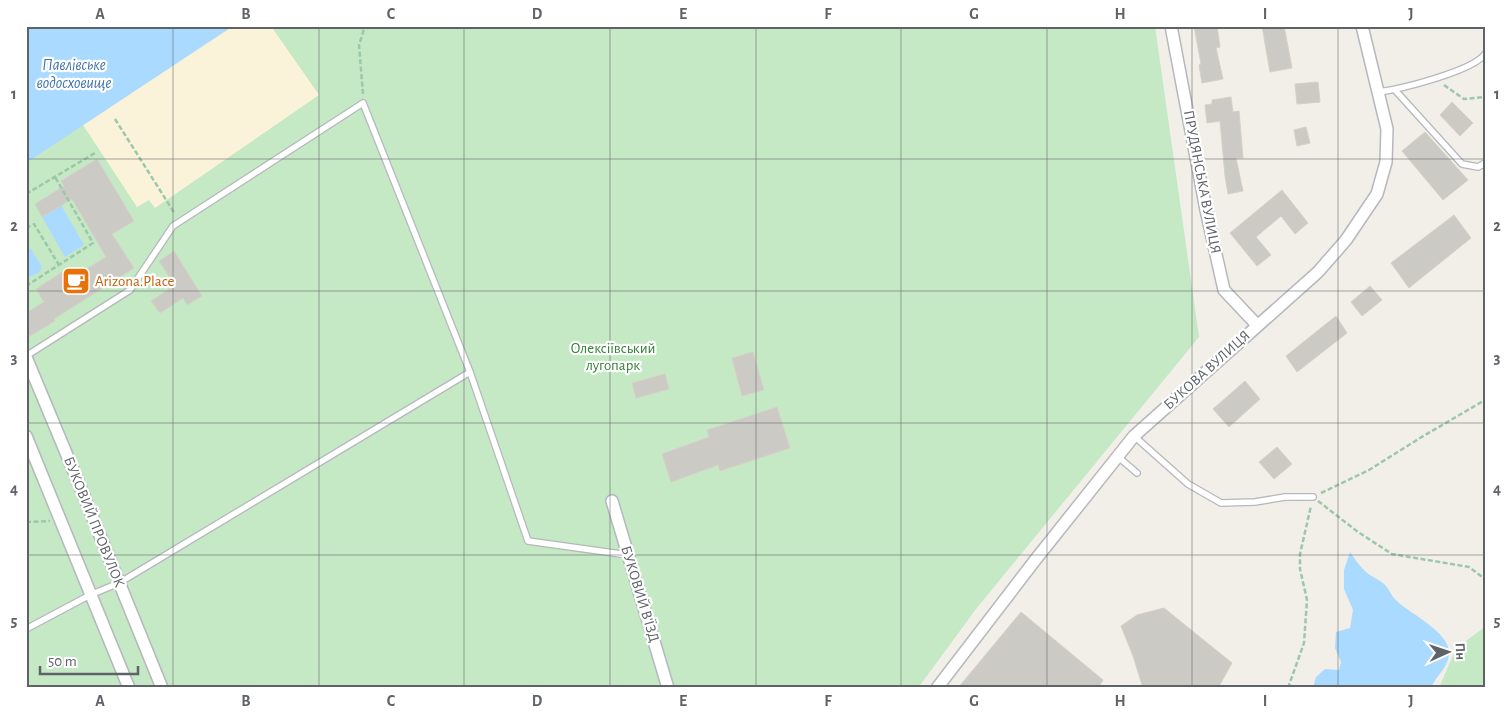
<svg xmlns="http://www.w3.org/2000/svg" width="1511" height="714" font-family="'Alegreya Sans',sans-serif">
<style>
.green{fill:#c5e8c5}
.sand{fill:#fbf3d9}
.water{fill:#aadaff}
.building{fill:#cccac5;stroke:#d6d1c6}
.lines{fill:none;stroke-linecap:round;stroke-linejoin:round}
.service-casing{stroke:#b5b8bc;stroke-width:8}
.minor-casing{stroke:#b5b8bc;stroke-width:14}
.path{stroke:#9cc7a9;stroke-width:2.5;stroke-dasharray:5 2.5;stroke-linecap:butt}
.service{stroke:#fff;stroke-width:5.5}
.minor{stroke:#fff;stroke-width:11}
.grid{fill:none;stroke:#5f6368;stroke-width:1;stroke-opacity:0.55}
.labels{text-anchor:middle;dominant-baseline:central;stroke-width:4.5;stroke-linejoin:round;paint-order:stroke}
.street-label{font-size:15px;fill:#5f6368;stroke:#fff}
.food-label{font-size:15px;fill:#c56008;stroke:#fff;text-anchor:start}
.park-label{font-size:15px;fill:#348238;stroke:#fff}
.water-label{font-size:16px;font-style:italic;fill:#4174aa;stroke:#fff}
.neatline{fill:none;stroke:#5f6368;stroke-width:2}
.grid-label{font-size:16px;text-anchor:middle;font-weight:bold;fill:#5f6368}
</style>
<rect width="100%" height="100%" fill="#f1efe8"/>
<!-- green -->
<path class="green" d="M26,26h1129l44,311 -223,272 -58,79h-892z
M1485,627v61h-46l17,-40z"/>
<!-- sand -->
<path class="sand" d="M233,26h38l48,69 -164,113 -6,-8 -12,7 -54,-82z"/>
<!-- water -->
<path class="water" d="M26,26h207l-207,137z
M61,205l23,40 -19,12 -23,-40z
M26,247l5,2 11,18c-1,6 -10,10 -16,10z
M1350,552c4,6 9,13 14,18 6,7 16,9 22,16 4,5 6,11 11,15 13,13 55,32 52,54 -2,15 -13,20 -18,33h-118l3,-11 9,-8 14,1 2,-8 -6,-14 1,-16 14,-4 3,-18 -9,-21v-19z"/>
<!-- building -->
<path class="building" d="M1194,26h23l3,21 -4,1 7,31 -21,4 -3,-18 2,-1z
M1262,26h22l8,42 -22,4z
M1318,82l2,20 -23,2 -2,-20z
M1231,97l2,15 6,-1 4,47h-7l7,33 -15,3 -3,-18 -5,-55 -13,2 -2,-18 7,-1v-4z
M1452,102l21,21 -13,13 -20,-21z
M1306,127l4,16 -13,3 -3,-16z
M1425,132l43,48 -25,20 -41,-49z
M97,159l37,62 -22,13 22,34 -80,51 1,2 -25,15 -4,-6v-17l18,-11 -8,-13 31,-20 5,9 34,-21 -34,-58 -30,18 -7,-13 29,-18 -3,-5z
M1282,190l26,33 -13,11 -14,-18 -25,21 15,18 -14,11 -27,-33z
M1454,215l17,23 -62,50 -18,-25z
M174,251l28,45 -15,9 -4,-7 -23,15 -9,-12 24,-16 -16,-24z
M1370,286l12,14 -20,16 -11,-14z
M1336,316l11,17 -50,39 -11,-16z
M753,352l11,38 -22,6 -10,-38z
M665,374l4,15 -33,9 -4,-15z
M1245,381l15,18 -31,28 -16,-18z
M777,407l13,41 -70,23 -2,-6 -47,17 -9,-28 47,-17 -2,-7z
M1277,447l15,17 -18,15 -15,-17z
M1164,608l68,55 -14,25h-75l-10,-32 -12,-30 16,-11z
M1021,612l82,68 -5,8h-140z"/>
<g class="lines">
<defs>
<path id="service" d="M1395,90l67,74 16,3 7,-4
M1379,92c22,-3 94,-21 106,-38
M26,356l104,-66 43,-64 190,-123 107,269 58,169 100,14
M1134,436l54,48 33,19 34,-1 30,-5h28
M1117,456l20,17
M26,629l64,-34 29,-12 351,-211"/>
<path id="minor" d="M1171,26l35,184 18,80 33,35
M26,357l58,139 78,192
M26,436l103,252
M612,501l56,187
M937,688l99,-129 98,-123 184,-164 28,-32 31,-46 9,-32 1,-33 -25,-103"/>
</defs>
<!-- service casing -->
<use href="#service" class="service-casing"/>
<!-- minor casing -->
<use href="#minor" class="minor-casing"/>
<!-- path -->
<path class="path" d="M1444,85l20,14 21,-2
M363,94l-4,-49 6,-19
M115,119l60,95
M26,194l69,-41
M26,228l8,-4 25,41
M26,286l67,-43 -38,-66
M26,338l3,5
M1321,493l48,-23 51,-32 65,-38
M1318,501l40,31 34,22 77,13 16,12
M26,522l24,-1
M1288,688l16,-45 3,-43 -7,-31v-15l11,-48"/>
<!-- service -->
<use href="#service" class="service"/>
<!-- minor -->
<use href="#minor" class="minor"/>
</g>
<!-- grid -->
<path class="grid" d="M173,26v662M319,26v662M464,26v662M610,26v662M756,26v662M901,26v662M1047,26v662M1192,26v662M1338,26v662M26,159h1459M26,291h1459M26,423h1459M26,555h1459"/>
<!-- icons -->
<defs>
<symbol id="cafe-square" viewBox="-11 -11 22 22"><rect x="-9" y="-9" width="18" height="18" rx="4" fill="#e8710a" stroke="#fff"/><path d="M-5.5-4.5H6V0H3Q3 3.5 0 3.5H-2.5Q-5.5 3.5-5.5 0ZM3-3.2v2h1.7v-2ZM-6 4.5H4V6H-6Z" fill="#fff"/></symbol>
</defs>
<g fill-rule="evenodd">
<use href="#cafe-square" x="60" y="265" width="32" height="32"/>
</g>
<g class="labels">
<!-- street labels -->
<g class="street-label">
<text transform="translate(1202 182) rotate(79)">ПРУДЯНСЬКА ВУЛИЦЯ</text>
<text transform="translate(1207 370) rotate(-42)">БУКОВА ВУЛИЦЯ</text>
<text transform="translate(94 522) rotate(68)">БУКОВИЙ ПРОВУЛОК</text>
<text transform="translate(640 594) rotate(73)">БУКОВИЙ В'ЇЗД</text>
</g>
<!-- food labels -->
<g class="food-label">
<text x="95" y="281">Arizona.Place</text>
</g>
<!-- park labels -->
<g class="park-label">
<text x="613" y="348">Олексіївський<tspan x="613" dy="17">лугопарк</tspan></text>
</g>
<!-- water labels -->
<g class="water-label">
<text x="74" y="65">Павлівське<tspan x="74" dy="18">водосховище</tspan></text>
</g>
</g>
<!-- border -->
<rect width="1511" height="714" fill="none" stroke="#ffffff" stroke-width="55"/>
<!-- north arrow -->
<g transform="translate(1448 652) rotate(87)" stroke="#ffffff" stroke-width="4" paint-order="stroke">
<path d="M0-4L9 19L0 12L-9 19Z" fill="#5f6368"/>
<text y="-8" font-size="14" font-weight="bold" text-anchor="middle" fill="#5f6368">Пн</text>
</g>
<!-- scale -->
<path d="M40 666v8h98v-8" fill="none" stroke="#5f6368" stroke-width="2.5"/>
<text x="48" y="666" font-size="15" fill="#5f6368" stroke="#ffffff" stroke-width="4" paint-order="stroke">50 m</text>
<rect x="28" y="28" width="1456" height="658" class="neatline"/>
<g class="grid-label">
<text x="100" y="19">A</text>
<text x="246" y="19">B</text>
<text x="391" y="19">C</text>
<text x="537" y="19">D</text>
<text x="683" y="19">E</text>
<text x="828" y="19">F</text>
<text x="974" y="19">G</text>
<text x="1120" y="19">H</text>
<text x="1265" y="19">I</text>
<text x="1411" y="19">J</text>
<text x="14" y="99">1</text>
<text x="1497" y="99">1</text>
<text x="14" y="231">2</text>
<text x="1497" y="231">2</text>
<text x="14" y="363">3</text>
<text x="1497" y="363">3</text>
<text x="14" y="494">4</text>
<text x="1497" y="494">4</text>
<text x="14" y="626">5</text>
<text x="1497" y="626">5</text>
<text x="100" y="706">A</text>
<text x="246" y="706">B</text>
<text x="391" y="706">C</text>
<text x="537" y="706">D</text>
<text x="683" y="706">E</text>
<text x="828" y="706">F</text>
<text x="974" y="706">G</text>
<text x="1120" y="706">H</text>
<text x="1265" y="706">I</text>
<text x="1411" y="706">J</text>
</g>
</svg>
